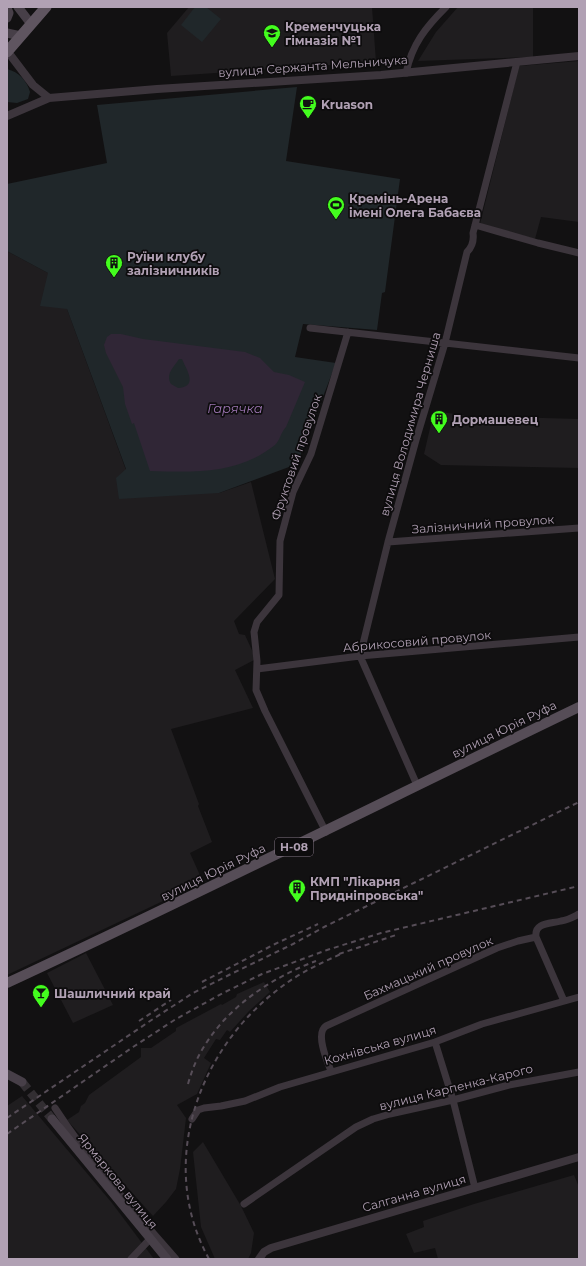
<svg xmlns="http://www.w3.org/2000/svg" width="586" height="1266" font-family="Montserrat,sans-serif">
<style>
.built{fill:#1f1d1f}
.green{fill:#20272a}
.water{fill:#302636;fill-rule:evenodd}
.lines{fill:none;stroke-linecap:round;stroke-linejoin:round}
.secondary-tunnel{stroke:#322e32;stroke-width:9;stroke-dasharray:9 4.5;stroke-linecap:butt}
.minor{stroke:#3c353c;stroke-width:7}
.tertiary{stroke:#3c353c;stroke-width:8}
.secondary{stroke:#473f48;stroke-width:9}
.primary{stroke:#564d57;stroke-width:10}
.trunk{stroke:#5f5560;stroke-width:11}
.rail{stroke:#564d57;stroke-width:2;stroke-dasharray:5 4;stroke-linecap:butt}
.labels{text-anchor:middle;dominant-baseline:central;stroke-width:3.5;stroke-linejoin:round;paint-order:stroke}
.shield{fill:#0d0c0d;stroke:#807482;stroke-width:1}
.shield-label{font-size:11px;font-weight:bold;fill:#b1a1b4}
.poi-label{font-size:12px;font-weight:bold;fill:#b1a1b4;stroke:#0d0c0d;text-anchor:start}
.street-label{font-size:12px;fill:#b1a1b4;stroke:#0d0c0d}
.water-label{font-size:13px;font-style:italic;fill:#9c75b2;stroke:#0d0c0d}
</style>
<rect width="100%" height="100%" fill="#121112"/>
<!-- built -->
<path class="built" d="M189,7h183l4,55 -205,14 -4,-43z
M458,7h75v50l-115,4 18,-29z
M579,61v161l-38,-5 -6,22 -55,-15 39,-158z
M7,251l41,22 19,36 59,161 93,23 32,-11 24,97 -41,42 5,13 6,1 11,24 -21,11 18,38 -82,21 28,75 -1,2 14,36 -22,11 13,29 -196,93z
M434,411l35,5 110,3v49l-138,-3 -17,-11z
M86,953l27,52 -40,18 -26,-50z
M264,982l6,10 -21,19 -19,21 -3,-2 -7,10 -4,-1 -12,19 7,5 -14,31 -20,11 9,13 -6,51 -4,20 -10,13 -13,14 -86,-96 12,-8 2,-6 4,-3 4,-8 52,-38v-9h10l25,-17v-3l45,-24 1,1 14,-8 1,-3z
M22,1096l90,107 42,56h-147v-153z
M203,1142l38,64 13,27 -3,20 -3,6h-33l-14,-32 -8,-75z
M574,1175l5,12v72h-141l-3,-11 -21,5 -8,-19 18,-7 -1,-6 51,-17z"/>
<!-- green -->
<path class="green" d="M195,7h11l15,12 -19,23 -21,-17z
M7,69c12,3 20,12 23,23l-2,7 -11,4 -10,-1z
M297,87l-11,74 114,18 -15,113 -3,1 -5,37 -74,-6 -8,33 41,6 -39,101 -78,29 -100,6 -3,-21 10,-9 -59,-160 -27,-3 8,-33 -41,-22v-67l100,-21 -10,-58z"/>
<!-- water -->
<path class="water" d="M111,334h10l22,5 102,13 15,6 14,14 15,3 16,7 -19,45c-5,5 -6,13 -11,18 -38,30 -80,27 -125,26l-16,-48 -2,1 -7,-20 -2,-17 -17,-34 -2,-8 3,-8zM179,359h3c4,10 17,28 -4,29l-7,-4c-6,-10 3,-17 8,-25z"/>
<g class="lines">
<!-- secondary-tunnel -->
<path class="secondary-tunnel" d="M22,1082l30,37"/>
<!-- minor -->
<path class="minor" d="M406,73c6,-29 20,-46 40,-66
M475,225l63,18 41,10
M310,328l269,30
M388,542l191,-14
M257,669l103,-13 219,-19
M417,785l-57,-129 28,-114 28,-102 29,-97 22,-91c6,-6 7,-12 6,-19l44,-171
M326,832l-61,-121 -9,-21 1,-29 -3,-29 3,-10 22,-27 1,-54 13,-49 18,-38 37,-122
M536,937l28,64
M435,1042l18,58 22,88
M331,1071c-4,-10 -16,-38 -5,-45l171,-78 21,-7 18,-4c-2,-15 15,-13 25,-16 7,-1 12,-4 18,-7
M55,1108c35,54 79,103 121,151
M192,1119l6,-9 6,-2 17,-2 24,-5 35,-14 155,-45 47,-18 97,-27
M244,1204l112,-77 17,-8 17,-5 63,-14 56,-15 70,-13
M131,1259l19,-20"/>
<!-- tertiary -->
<path class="tertiary" d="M8,52l25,33 16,13
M7,116l42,-18 108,-9 224,-14 198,-19
M259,1259l5,-7 7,-4 308,-91"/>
<!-- secondary -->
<path class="secondary" d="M18,7l13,17
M7,8l2,5 -2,5
M7,33l14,3
M7,1074l15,8
M52,1119l115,140"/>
<!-- primary -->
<path class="primary" d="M7,983c192,-89 381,-184 572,-276"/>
<!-- trunk -->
<path class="trunk" d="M7,52l39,-45"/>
<!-- rail -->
<path class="rail" d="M339,954l57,-19
M202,982l73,-38 43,-20
M139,1021l32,-21
M188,1084c4,-14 9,-27 17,-39 25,-40 68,-68 111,-84
M7,1118l143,-97 43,-28 40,-20 60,-29 33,-18 253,-124
M7,1134l126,-87 43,-28 47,-26 39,-19 65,-24 54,-17 198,-47
M209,1259c-52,-94 -12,-209 71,-271 19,-15 41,-25 63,-35"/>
</g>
<!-- icons -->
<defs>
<symbol id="school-pin" viewBox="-11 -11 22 30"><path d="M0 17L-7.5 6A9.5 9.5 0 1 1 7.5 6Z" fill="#43fd1e" stroke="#0d0c0d"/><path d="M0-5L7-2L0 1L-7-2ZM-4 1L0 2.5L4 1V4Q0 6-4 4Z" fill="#111"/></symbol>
<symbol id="cafe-pin" viewBox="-11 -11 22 30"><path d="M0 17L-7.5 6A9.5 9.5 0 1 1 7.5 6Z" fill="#43fd1e" stroke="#0d0c0d"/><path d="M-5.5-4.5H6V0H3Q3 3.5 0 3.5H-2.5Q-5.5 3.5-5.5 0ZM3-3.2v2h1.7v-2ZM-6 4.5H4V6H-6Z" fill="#111"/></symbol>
<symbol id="stadium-pin" viewBox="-11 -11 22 30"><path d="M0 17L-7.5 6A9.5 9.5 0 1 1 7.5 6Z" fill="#43fd1e" stroke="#0d0c0d"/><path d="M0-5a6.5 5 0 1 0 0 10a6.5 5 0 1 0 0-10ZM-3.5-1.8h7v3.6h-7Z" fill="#111"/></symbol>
<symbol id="building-pin" viewBox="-11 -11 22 30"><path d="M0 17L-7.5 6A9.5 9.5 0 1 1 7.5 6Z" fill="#43fd1e" stroke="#0d0c0d"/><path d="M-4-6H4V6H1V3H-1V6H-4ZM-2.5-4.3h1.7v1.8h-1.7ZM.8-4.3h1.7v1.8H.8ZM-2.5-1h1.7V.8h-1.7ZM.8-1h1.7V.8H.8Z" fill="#111"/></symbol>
<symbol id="bar-pin" viewBox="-11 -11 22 30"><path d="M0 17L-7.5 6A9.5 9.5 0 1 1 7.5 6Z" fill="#43fd1e" stroke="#0d0c0d"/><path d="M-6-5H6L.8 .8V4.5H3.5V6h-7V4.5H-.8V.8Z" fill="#111"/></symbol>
</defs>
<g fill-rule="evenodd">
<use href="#school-pin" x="262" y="23" width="20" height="27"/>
<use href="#cafe-pin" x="298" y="94" width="20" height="27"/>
<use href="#stadium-pin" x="326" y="195" width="20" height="27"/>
<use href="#building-pin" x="104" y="253" width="20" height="27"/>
<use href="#building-pin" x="429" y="409" width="20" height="27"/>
<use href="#building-pin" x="287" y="878" width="20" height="27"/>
<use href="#bar-pin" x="31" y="983" width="20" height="27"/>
</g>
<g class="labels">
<!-- shield labels -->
<rect class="shield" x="275" y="838" width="38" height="18" rx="3"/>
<g class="shield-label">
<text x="294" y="847">Н-08</text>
</g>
<!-- poi labels -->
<g class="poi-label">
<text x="285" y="26">Кременчуцька<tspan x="285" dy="14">гімназія №1</tspan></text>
<text x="321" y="104">Kruason</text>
<text x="349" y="198">Кремінь-Арена<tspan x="349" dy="14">імені Олега Бабаєва</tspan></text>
<text x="127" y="256">Руїни клубу<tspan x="127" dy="14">залізничників</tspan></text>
<text x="452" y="419">Дормашевец</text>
<text x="310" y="881">КМП "Лікарня<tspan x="310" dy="14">Придніпровська"</tspan></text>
<text x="54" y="993">Шашличний край</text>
</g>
<!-- street labels -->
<g class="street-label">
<text transform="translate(313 66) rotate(-4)">вулиця Сержанта Мельничука</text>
<text transform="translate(410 424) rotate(-74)">вулиця Володимира Черниша</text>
<text transform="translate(296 457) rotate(-71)">Фруктовий провулок</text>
<text transform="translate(483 524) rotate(-4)">Залізничний провулок</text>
<text transform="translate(417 641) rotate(-5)">Абрикосовий провулок</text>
<text transform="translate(504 729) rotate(-26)">вулиця Юрія Руфа</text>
<text transform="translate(213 872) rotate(-26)">вулиця Юрія Руфа</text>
<text transform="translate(428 968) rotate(-24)">Бахмацький провулок</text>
<text transform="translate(380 1045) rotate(-16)">Кохнівська вулиця</text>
<text transform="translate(456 1087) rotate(-14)">вулиця Карпенка-Карого</text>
<text transform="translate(118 1181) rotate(51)">Ярмаркова вулиця</text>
<text transform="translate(414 1193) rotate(-16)">Салганна вулиця</text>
</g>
<!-- water labels -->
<g class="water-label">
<text x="235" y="408">Гарячка</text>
</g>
</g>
<!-- border -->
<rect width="586" height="1266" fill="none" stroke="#b1a1b4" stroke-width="16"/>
</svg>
